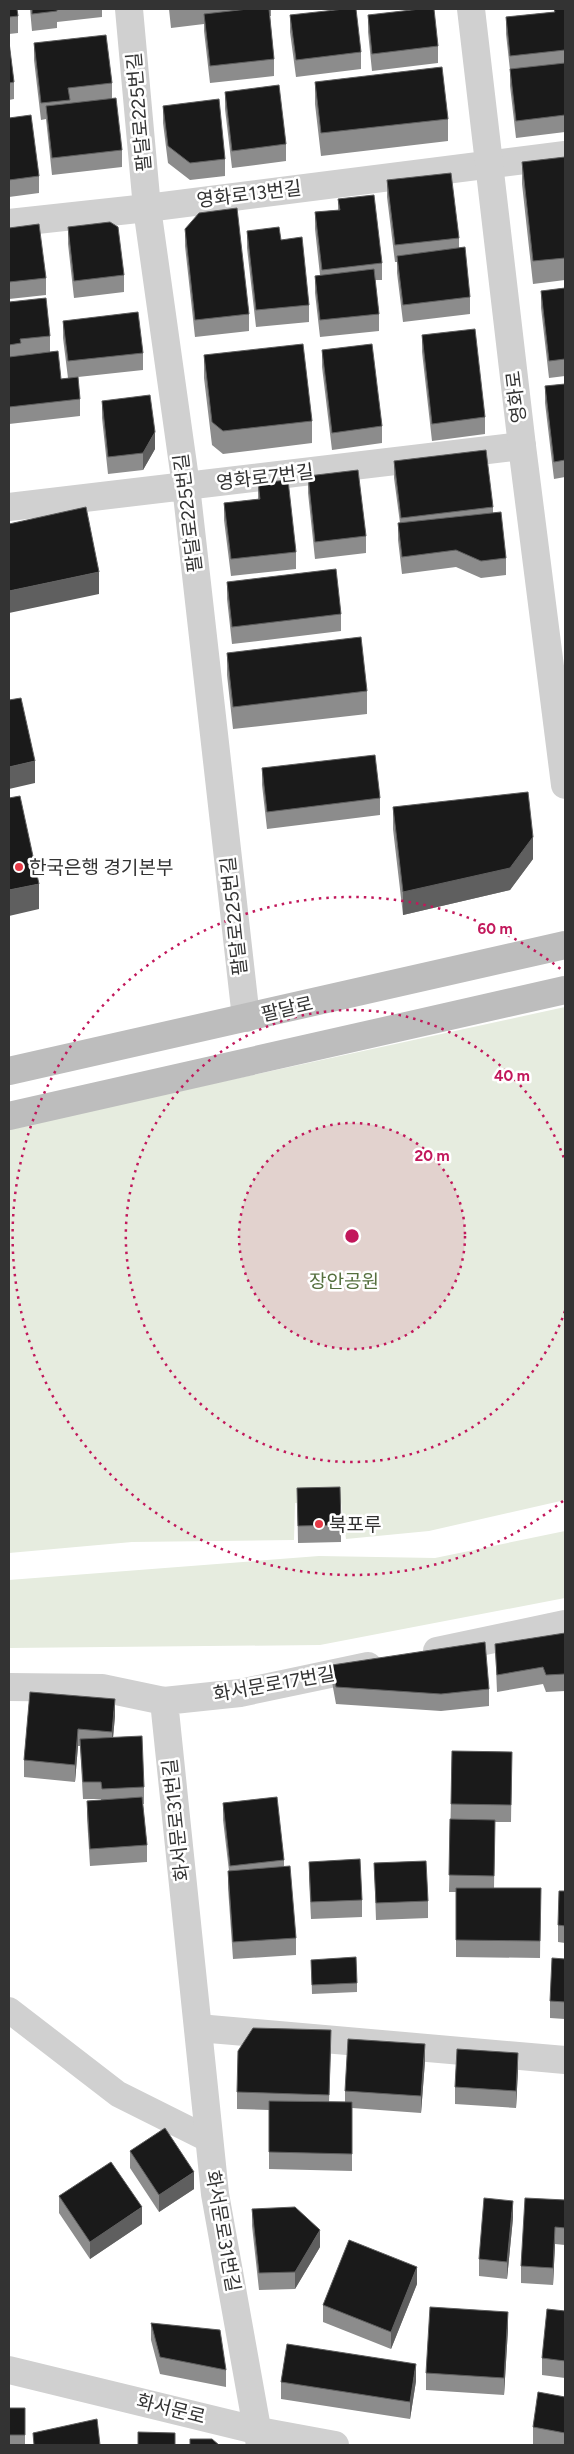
<svg xmlns="http://www.w3.org/2000/svg" width="574" height="2454" font-family="Figtree,'Noto Sans KR',sans-serif">
<style>
.green{fill:#e6ecdf}
.lines{fill:none;stroke-linecap:round;stroke-linejoin:round}
.pedestrian{stroke:#d0d0d0;stroke-width:26}
.minor{stroke:#d0d0d0;stroke-width:28}
.tertiary{stroke:#d0d0d0;stroke-width:28}
.secondary{stroke:#bdbdbd;stroke-width:28}
.wall{fill:#8c8c8c}
.shaded-wall{fill:#5f5f5f}
.building{fill:#1a1a1a;stroke:#5f5f5f}
.ring{fill:none;stroke:#c2185b;stroke-width:2.5;stroke-dasharray:2.5 5}
.poi-dot{fill:#e63946;stroke:#fff;stroke-width:2}
.labels{text-anchor:middle;dominant-baseline:central;stroke-width:5;stroke-linejoin:round;paint-order:stroke}
.street-label{font-size:19px;fill:#333;stroke:#fff}
.poi-label{font-size:19px;fill:#333;stroke:#fff;text-anchor:start}
.park-label{font-size:19px;fill:#56703f;stroke:#fff}
.centre{fill:#c2185b;stroke:#fff;stroke-width:2.5}
.ring-label{font-size:15px;text-anchor:middle;font-weight:bold;fill:#c2185b;stroke:#fff;stroke-width:5;stroke-linejoin:round;paint-order:stroke}
</style>
<rect width="100%" height="100%" fill="#fff"/>
<!-- green -->
<path class="green" d="M565,1007v493l-136,31 -83,8 -5,-37 -46,1 -1,37 -162,2 -123,11v-425z
M565,1531v67l-245,47 -311,3v-68l310,-24 116,2z"/>
<g class="lines">
<!-- pedestrian -->
<path class="pedestrian" d="M9,2010l109,84 90,45"/>
<!-- minor -->
<path class="minor" d="M129,9l18,199 39,278 60,532
M9,223l138,-15 418,-53
M9,507l513,-61
M437,1651l128,-27
M9,1687l93,1 62,13 76,-8 128,-27
M164,1701l51,493 45,251
M198,2028l367,32
M9,2370l250,61 76,14"/>
<!-- tertiary -->
<path class="tertiary" d="M471,9l51,437 43,339"/>
<!-- secondary -->
<path class="secondary" d="M9,1071l556,-126
M9,1116l556,-126"/>
</g>
<!-- wall -->
<path class="wall" d="M9,9l9,7v17l-9,1z
M30,9h72v8l-45,5v6l-25,3z
M169,9h102v7h-1l4,43v17l-64,7 -6,-52v-7l-33,4z
M554,9h11v123l-49,6 -6,-52v-16l-4,-36v-17l48,-5z
M290,15l71,37v17l-65,8 -6,-45z
M368,15l70,31v17l-66,8 -4,-39z
M9,42l5,40v17l-5,1z
M34,43l78,40v16l10,51v17l-70,8 -6,-56 -5,1 -7,-60z
M315,82l133,37v22l-127,15 -6,-52z
M225,92l61,52v17l-54,7 -7,-59z
M163,106l62,53v17l-35,4 -22,-17 -5,-40z
M9,118l30,58v17l-30,4z
M565,157v123l-32,4 -11,-100v-22z
M387,180l72,58v10l11,49v17l-67,8 -6,-49v-11h-2l-8,-65z
M338,199l44,64v17h-7l4,34v17l-59,6 -5,-44v-17l5,-1 -5,-46v-17l23,-2z
M68,227l56,48v17l-50,6 -6,-54z
M9,228l37,50v17l-37,4z
M185,229l64,85v17l-54,6 -10,-91z
M247,231l34,9 28,65v17l-53,5 -9,-79z
M565,288v88l-16,2 -8,-70v-17z
M9,302l41,34v16l11,27 7,-1 -5,-40v-17l80,32v17l-65,7 2,22v17l-71,8z
M422,335l63,82v17l-53,7 -10,-89z
M322,350l60,76v17l-50,7 -10,-83z
M204,355l108,66v22l-89,11 -11,-9 -8,-67z
M565,384v93l-11,2 -9,-76v-17z
M102,401l53,48 -12,21 -35,4 -6,-56z
M394,461l99,46v6l13,45v17l-25,3 -25,-11 -54,7 -4,-34v-17h2l-6,-45z
M308,476l58,60v17l-51,6 -7,-66z
M258,483l38,69v17l-65,7 -7,-56v-17l34,-4z
M227,582l114,32v17l-109,13 -5,-45z
M227,653l140,38v23l-134,15 -6,-54z
M262,768l118,30v17l-113,14 -5,-44z
M393,807l140,52 -23,31 -107,25 -10,-86z
M297,1488l44,37v17l-43,1z
M565,1633v58l-19,1 -3,-8 -46,8 -2,-48z
M332,1665l157,24v17l-48,5 -105,-7 -4,-22z
M30,1692l85,24 -2,21 31,50v17h-1l4,41v17l-57,4 -3,-48v-17l14,-1v-1h-18l-3,-53h-2l-3,36 -51,-5v-17z
M452,1751l60,1 -1,70h-16l-1,66h47l-1,70 -84,-1v-65h-7z
M223,1803l61,57v7l12,71v17l-63,4 -5,-71v-17h1l-6,-51z
M309,1862l53,38v17l-51,2 -2,-40z
M374,1863l54,38v17l-52,2z
M565,1891v52l-7,-1v-17z
M565,1959v60l-15,-1v-17z
M311,1960l46,23v9l-45,2z
M331,2047l-2,55h16v-11l80,-30 -4,52 -69,-5v63l-83,-2v-59l-32,-1v-17z
M518,2070l-2,38 -61,-4v-17z
M130,2151l64,38 -35,23 -29,-44z
M59,2196l83,28 -52,35 -31,-46z
M565,2200v45l-10,-1 -2,41 -32,-2v-17z
M252,2209l68,38 -25,42 -36,1 -7,-64z
M513,2218l-6,61 -28,-3v-17z
M417,2284l-26,65 -68,-27v-17z
M565,2311v67l-23,-3v-17z
M151,2323l75,47v17l-66,-13 -9,-34z
M508,2329l-4,66 -78,-5v-17z
M416,2381l-6,38 -129,-20v-17z
M565,2397v48h-27l-5,-1v-17z
M9,2408h16v37h-16z"/>
<!-- shaded-wall -->
<path class="shaded-wall" d="M155,432v17l-12,21v-17z
M99,572v22l-90,19v-22z
M35,761v22l-26,6v-22z
M533,837v22l-23,31 -107,25v-23z
M39,884v25l-30,7v-26z
M115,1699v17l-3,33v-17z
M78,1729v17l-3,36v-17z
M425,2044v17l-4,52v-17z
M518,2053v17l-2,38v-17z
M194,2172v17l-35,23v-17z
M513,2201v17l-6,61v-17z
M142,2207v17l-52,35v-17z
M555,2227v17l-2,41v-17z
M320,2230v17l-25,42v-17z
M417,2267v17l-26,65v-17z
M508,2312v17l-4,66v-17z
M416,2364v17l-6,38v-17z"/>
<!-- building -->
<path class="building" d="M9,9h8l1,7 -9,1z
M32,9h25v2l-25,3z
M248,9h21l5,50 -64,7 -6,-52z
M344,9h12l5,43 -65,8 -6,-45z
M420,9h14l4,37 -66,8 -4,-39z
M554,9h11v41l-55,6 -4,-39 49,-5z
M106,35l6,48 -44,5 2,12 -29,3 -7,-60z
M9,42l5,40 -5,1z
M565,63v52l-49,6 -6,-52z
M442,67l6,52 -127,14 -6,-51z
M279,85l7,59 -54,7 -7,-59z
M116,98l6,52 -70,8 -6,-52z
M219,99l6,60 -35,4 -22,-17 -5,-40z
M31,115l8,61 -30,4v-62z
M565,157v101l-32,3 -11,-99z
M451,173l8,65 -64,7 -8,-65z
M374,195l8,68 -60,7 -7,-58 25,-2 -2,-11z
M237,208l12,106 -54,6 -10,-91 14,-16z
M110,222l8,5 6,48 -50,6 -6,-54z
M39,224l7,54 -37,4v-54z
M279,227l2,13 21,-3 7,68 -53,5 -9,-79z
M465,247l5,50 -67,8 -6,-49z
M374,269l5,45 -59,6 -5,-44z
M565,288v71l-16,2 -8,-70z
M46,298l4,38 -30,3 1,4 -12,2v-43z
M138,312l5,41 -75,8 -5,-40z
M475,329l10,88 -53,7 -10,-89z
M303,344l9,77 -89,10 -11,-9 -8,-67z
M372,344l10,82 -50,7 -10,-83z
M58,351l3,28 17,-2 2,22 -71,8v-50z
M565,384v76l-11,2 -9,-76z
M150,395l5,37 -12,21 -35,4 -6,-56z
M486,450l7,57 -92,11 -7,-57z
M358,470l8,66 -51,6 -7,-66z
M288,480l8,72 -65,7 -7,-56 36,-4 -2,-16z
M86,507l13,65 -90,19v-67z
M501,512l5,46 -25,3 -25,-11 -54,7 -4,-34z
M336,569l5,45 -109,13 -5,-45z
M361,637l6,54 -134,16 -6,-54z
M21,698l14,63 -26,6v-67z
M375,755l5,43 -113,14 -5,-44z
M528,792l5,45 -23,31 -107,24 -10,-85z
M20,796l19,88 -30,6v-92z
M340,1487l1,38 -43,1 -1,-38z
M565,1633v41l-19,1 -3,-8 -46,8 -2,-31z
M485,1642l4,47 -48,5 -105,-7 -4,-22z
M30,1692l85,7 -3,33 -34,-3 -3,36 -51,-5z
M142,1736l2,51 -42,2 -1,-7h-18l-3,-43z
M452,1751l60,1 -1,53 -60,-1z
M142,1797l5,48 -57,4 -3,-48z
M277,1797l7,63 -54,6 -7,-63z
M450,1819l45,1 -1,56 -45,-1z
M360,1859l2,41 -51,2 -2,-40z
M426,1861l2,40 -52,2 -2,-40z
M290,1866l6,72 -63,4 -5,-71z
M456,1888h85l-1,53 -84,-1z
M559,1891h6v35l-7,-1z
M356,1957l1,26 -45,2 -1,-25z
M552,1958l13,1v43l-15,-1z
M253,2028l78,2 -2,65 -92,-3 1,-41z
M348,2039l77,5 -4,52 -76,-5z
M457,2049l61,4 -2,38 -61,-4z
M269,2101l83,1v52l-83,-2z
M165,2128l29,44 -35,23 -29,-44z
M111,2162l31,45 -52,35 -31,-46z
M484,2198l29,3 -6,61 -28,-3z
M525,2198l40,2v28l-10,-1 -2,41 -32,-2z
M295,2207l25,23 -25,42 -36,1 -7,-64z
M349,2240l68,27 -26,65 -68,-27z
M430,2307l78,5 -4,66 -78,-5z
M547,2309l18,2v50l-23,-3z
M151,2323l69,7 6,40 -66,-13z
M287,2344l129,20 -6,38 -129,-20z
M538,2392l27,5v36l-32,-6z
M9,2408h16v27h-16z
M97,2419l3,26h-66l-1,-12z
M138,2432l37,1v12h-37z
M190,2439h22l7,6h-29z"/>
<!-- distance rings -->
<circle cx="352" cy="1236" r="113" fill="#c2185b" fill-opacity=".12"/>
<g class="ring">
<circle cx="352" cy="1236" r="113"/>
<path d="M565 1311A226 226 0 1 1 565 1161"/>
<path d="M563 1501A339 339 0 1 1 563 971"/>
</g>
<!-- markers -->
<g class="poi-dot">
<circle cx="19" cy="867" r="5"/>
<circle cx="319" cy="1524" r="5"/>
</g>
<g class="labels">
<!-- street labels -->
<g class="street-label">
<text transform="translate(139 112) rotate(-95)">팔달로225번길</text>
<text transform="translate(249 194) rotate(-7)">영화로13번길</text>
<text transform="translate(516 397) rotate(-97)">영화로</text>
<text transform="translate(265 477) rotate(-7)">영화로7번길</text>
<text transform="translate(188 513) rotate(-97)">팔달로225번길</text>
<text transform="translate(234 916) rotate(-96)">팔달로225번길</text>
<text transform="translate(287 1009) rotate(-13)">팔달로</text>
<text transform="translate(274 1684) rotate(-10)">화서문로17번길</text>
<text transform="translate(176 1820) rotate(-96)">화서문로31번길</text>
<text transform="translate(223 2231) rotate(80)">화서문로31번길</text>
<text transform="translate(171 2409) rotate(14)">화서문로</text>
</g>
<!-- poi labels -->
<g class="poi-label">
<text x="29" y="867">한국은행 경기본부</text>
<text x="329" y="1524">북포루</text>
</g>
<!-- park labels -->
<g class="park-label">
<text x="344" y="1281">장안공원</text>
</g>
</g>
<circle cx="352" cy="1236" r="8" class="centre"/>
<g class="ring-label">
<text x="495" y="934">60 m</text>
<text x="512" y="1081">40 m</text>
<text x="432" y="1161">20 m</text>
</g>
<!-- border -->
<rect width="574" height="2454" fill="none" stroke="#333333" stroke-width="20"/>
</svg>
